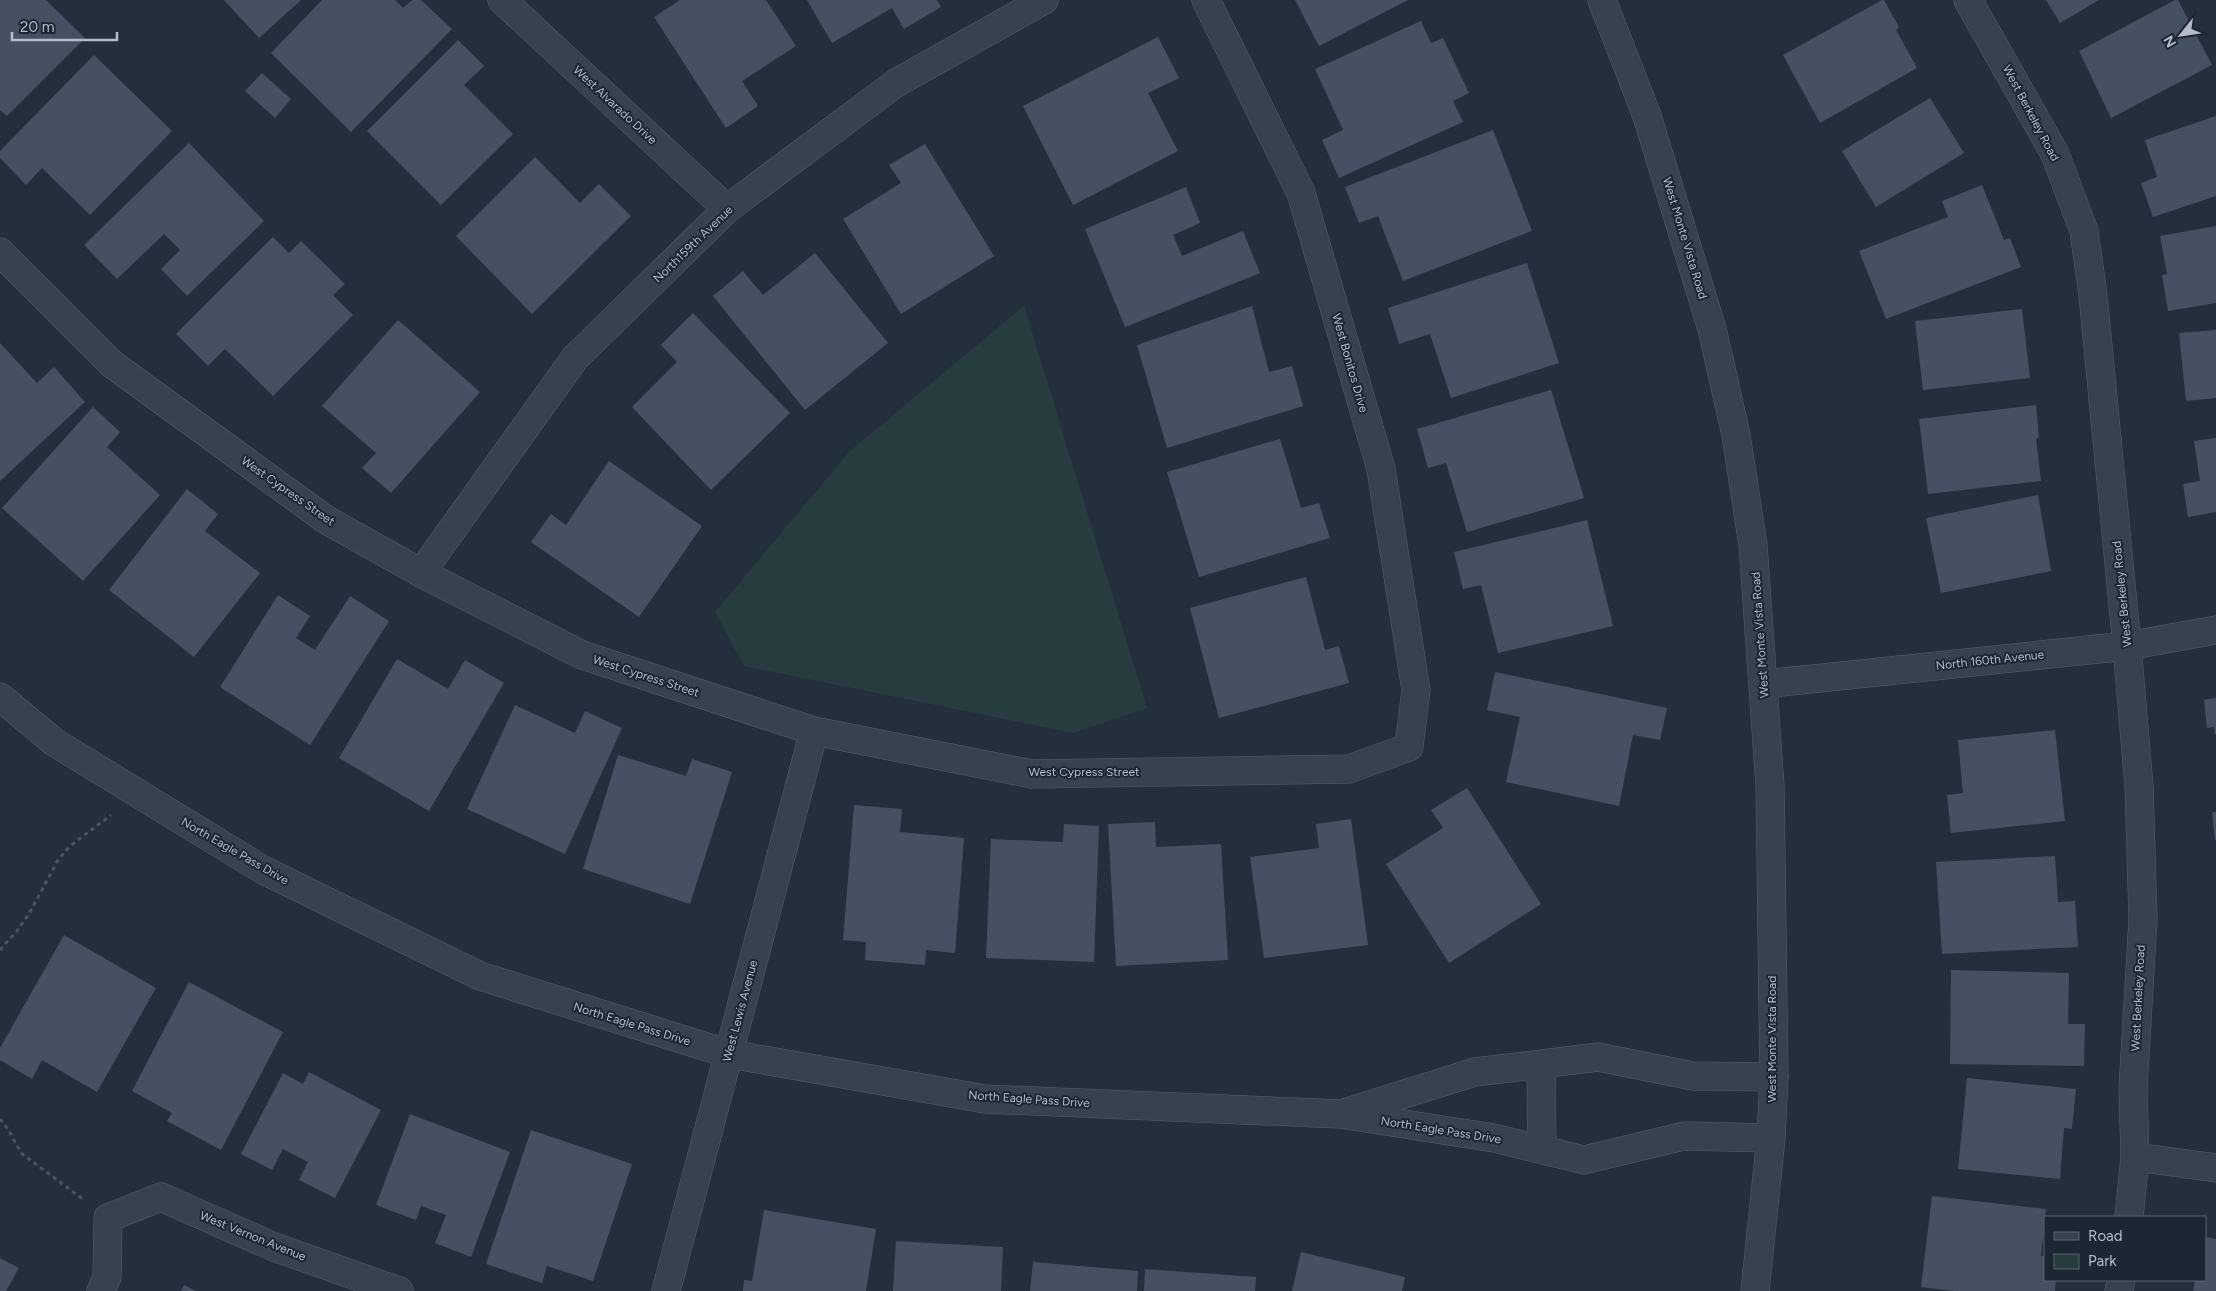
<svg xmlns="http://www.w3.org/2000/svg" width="2216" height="1291" font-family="Figtree,sans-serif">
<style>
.green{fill:#263c3f}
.building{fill:#455162}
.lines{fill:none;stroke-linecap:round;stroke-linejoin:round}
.minor-casing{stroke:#565f6c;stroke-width:29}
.tertiary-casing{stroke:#565f6c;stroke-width:29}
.path{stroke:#44595c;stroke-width:3;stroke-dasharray:4 4;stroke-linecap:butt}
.minor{stroke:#38414e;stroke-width:28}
.tertiary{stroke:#38414e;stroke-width:28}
.labels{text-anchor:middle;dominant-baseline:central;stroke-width:4;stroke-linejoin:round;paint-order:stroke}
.street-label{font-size:12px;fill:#b4bcc9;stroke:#1d2633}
</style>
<rect width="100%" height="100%" fill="#242f3e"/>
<!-- green -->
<path class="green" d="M1024,306l123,402 -74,25 -329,-67 -29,-54 134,-160z"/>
<!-- building -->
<path class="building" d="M0,0h46l39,38 -78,78 -7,-6z
M224,0h77l-42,38z
M322,0h73l8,8 9,-8h9l31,29 -101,103 -80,-79z
M680,0h86l30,46 -54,35 16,25 -32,22 -72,-111z
M807,0h130l4,7 -37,22 -12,-21 -60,35z
M1295,0h113l-89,46z
M1882,0h2l15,27 -3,3 21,38 -97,55 -37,-68z
M2046,0h53l-39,23z
M2175,0h3l34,65 -101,53 -32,-67z
M1421,21l10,22 12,-5 26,55 -16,8 10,21 -124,56 -17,-38 21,-10 -28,-61z
M1158,37l21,41 -31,15 30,58 -105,54 -50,-99z
M458,40l26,26 -20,19 49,49 -72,71 -74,-74z
M94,55l78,76 -82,84 -48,-47 -16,17 -26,-27v-7z
M262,73l29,26 -16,19 -30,-27z
M1930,98l34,55 -88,54 -34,-56z
M2216,116v80l-63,21 -12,-34 16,-6 -12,-37z
M1493,130l39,101 -129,50 -25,-65 -19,7 -14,-36z
M189,143l75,78 -77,75 -26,-27 19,-19 -16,-16 -47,45 -33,-34z
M925,144l69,112 -93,58 -58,-95 58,-36 -12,-18z
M535,157l45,46 19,-19 32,32 -99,98 -76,-78z
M1982,185l22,55 6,-2 11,29 -135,52 -27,-68 89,-34 -6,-16z
M1186,187l14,36 -27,12 9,21 61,-25 17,42 -135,54 -40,-98z
M2216,226v77l-48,8 -6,-36 5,-1 -7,-38z
M273,237l16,16 12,-12 44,43 -12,11 20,20 -80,81 -48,-47 -17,17 -32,-32z
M815,253l73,90 -83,67 -92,-114 30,-25 20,24z
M1527,263l32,100 -108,35 -21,-64 -31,10 -11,-36z
M1252,306l17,66 23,-6 11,40 -136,42 -30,-103z
M2022,309l8,69 -107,12 -8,-69z
M693,313l97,100 -79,77 -79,-83 45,-45 -16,-17z
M398,320l82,72 -89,101 -29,-25 14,-15 -54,-47z
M2216,330v68l-30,3 -7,-68z
M0,343l37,40 17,-16 31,35 -85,79z
M1551,390l33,108 -117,34 -21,-69 -18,5 -11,-39z
M2036,405l3,33h-3l5,43 -113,13 -9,-75z
M93,407l27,25 -13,15 53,48 -77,86 -81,-73z
M2216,438v74l-28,5 -5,-33 17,-3 -6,-40z
M1280,439l21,69 18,-5 11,35 -131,39 -32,-105z
M609,461l93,65 -63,91 -108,-75 20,-28 15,11z
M187,489l31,25 -13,17 55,42 -66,84 -85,-67z
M2038,495l13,76 -110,22 -15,-75z
M1587,520l26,106 -115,27 -17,-68 -18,4 -9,-37z
M1306,577l19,73 14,-4 10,37 -130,35 -29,-110z
M278,595l32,21 -14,22 19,12 35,-54 39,25 -79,124 -90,-58z
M397,659l51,30 17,-29 39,23 -75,128 -90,-53z
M1495,672l172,36 -7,32 -27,-5 -14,71 -113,-24 14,-65 -33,-7z
M2216,698v36h-1l-1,-7 -7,1 -3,-28z
M515,705l60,28 10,-22 37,17 -57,126 -98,-45z
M2055,730l10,91 -114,12 -4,-38 16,-2 -5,-53z
M618,755l68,21 6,-17 40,13 -42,132 -107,-35z
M1467,788l74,116 -92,59 -63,-99 57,-36 -12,-18z
M854,805l48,4 -2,23 64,6 -9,115 -29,-3 -1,15 -60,-5 1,-18 -23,-2z
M2212,812h4v28h-1z
M1351,819l17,126 -104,13 -14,-101 69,-9 -3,-24z
M1155,822l1,25 65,-3 7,116 -112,6 -8,-142z
M1064,824l35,2 -5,136 -108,-4 5,-119 72,3z
M2055,856l3,46 17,-1 3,46 -136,7 -6,-92z
M64,935l92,53 -59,104 -55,-32 -10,19 -32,-19v-12z
M1951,970l118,3 -1,51h17l-1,42 -134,-2z
M189,982l94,50 -62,118 -54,-29 5,-8 -40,-22z
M309,1072l72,38 -46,88 -36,-18 9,-18 -25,-13 -11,21 -31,-16 42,-81 20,11z
M1967,1078l109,11 -4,40 -8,-1 -4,51 -102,-10z
M410,1114l100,38 -39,105 -36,-14 11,-28 -25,-9 -5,14 -40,-15z
M531,1130l101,34 -39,117 -46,-15 -5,17 -56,-19z
M1932,1196l114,13 -5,47h4v24h11l-1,11h-101l-33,-4z
M764,1210l112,19 -10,62h-123l1,-11 8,1z
M2205,1237l11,2v52h-23l2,-11h10z
M896,1241l107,6 -2,44h-108z
M1301,1252l104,25 -3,14h-110z
M0,1258l19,10 -13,23h-6z
M1033,1262l105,9 -1,20h-107z
M1145,1269l111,8 -1,14h-111z
M184,1285l12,6h-15z"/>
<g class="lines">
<defs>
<path id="minor" d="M502,0l225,209
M1968,0l87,154 29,77 9,64 34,351 12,140 4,133 -10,169 2,69 -6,60
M0,252l112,112 213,155 96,54 161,82 232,76 218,43 317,-5 60,-22 7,-57 -35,-221 -80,-276 -95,-193
M421,573l154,-215 152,-149 169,-126 148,-83
M1764,684l363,-38 89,-16
M0,697l54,45 209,128 217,106 249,78 256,45 355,15 154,24 90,22 100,-24 87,2
M1541,1064l1,86
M1347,1112l128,-40 123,-15 95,19 81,1
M2135,1157l81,11
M101,1291l6,-14 1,-59 53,-21 113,50 125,44
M666,1291l148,-560
M2119,1291l2,-11"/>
<path id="tertiary" d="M1602,0l45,116 65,213 24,106 17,110 17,241 4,291 -3,61 -16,153"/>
</defs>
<!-- minor casing -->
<use href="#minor" class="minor-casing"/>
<!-- tertiary casing -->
<use href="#tertiary" class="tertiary-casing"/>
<!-- path -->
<path class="path" d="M0,950l17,-19 12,-17 29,-54 12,-14 41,-31
M0,1119l8,10 13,24 63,47"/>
<!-- minor -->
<use href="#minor" class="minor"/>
<!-- tertiary -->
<use href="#tertiary" class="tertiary"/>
</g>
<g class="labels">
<!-- street labels -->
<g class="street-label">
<text transform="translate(615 105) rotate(43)">West Alvarado Drive</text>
<text transform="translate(2031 113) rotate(62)">West Berkeley Road</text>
<text transform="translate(1685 238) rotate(73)">West Monte Vista Road</text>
<text transform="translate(693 244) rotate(-44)">North159th Avenue</text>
<text transform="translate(1350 363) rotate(74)">West Bonitos Drive</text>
<text transform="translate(288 491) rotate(35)">West Cypress Street</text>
<text transform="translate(2122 594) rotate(-96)">West Berkeley Road</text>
<text transform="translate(1760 635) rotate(-94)">West Monte Vista Road</text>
<text transform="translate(1990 660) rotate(-6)">North 160th Avenue</text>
<text transform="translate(646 676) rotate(18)">West Cypress Street</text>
<text x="1084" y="772">West Cypress Street</text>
<text transform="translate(235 851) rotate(30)">North Eagle Pass Drive</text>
<text transform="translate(2138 998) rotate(-87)">West Berkeley Road</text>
<text transform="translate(740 1011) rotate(-75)">West Lewis Avenue</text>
<text transform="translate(632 1024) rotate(17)">North Eagle Pass Drive</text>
<text transform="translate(1772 1039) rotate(-90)">West Monte Vista Road</text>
<text transform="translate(1029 1099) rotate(4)">North Eagle Pass Drive</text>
<text transform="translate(1441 1130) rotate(9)">North Eagle Pass Drive</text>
<text transform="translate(253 1236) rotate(22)">West Vernon Avenue</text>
</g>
</g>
<!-- legend -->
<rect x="2044" y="1216" width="162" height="65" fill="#1d2633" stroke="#59626f"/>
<rect x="2054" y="1232" width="25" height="8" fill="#38414e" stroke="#59626f"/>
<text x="2088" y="1241" font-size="15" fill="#b4bcc9">Road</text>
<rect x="2054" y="1254" width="25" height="15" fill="#263c3f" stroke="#59626f"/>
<text x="2088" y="1266" font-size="15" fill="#b4bcc9">Park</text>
<!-- north arrow -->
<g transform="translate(2181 35) rotate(240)" stroke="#1d2633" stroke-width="4" paint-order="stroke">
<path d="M0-4L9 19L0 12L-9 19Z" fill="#b4bcc9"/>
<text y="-8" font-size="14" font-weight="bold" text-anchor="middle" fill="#b4bcc9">N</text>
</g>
<!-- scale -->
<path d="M12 32v8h105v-8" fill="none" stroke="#b4bcc9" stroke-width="2.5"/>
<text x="20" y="32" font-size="15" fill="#b4bcc9" stroke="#1d2633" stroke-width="4" paint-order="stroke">20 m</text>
</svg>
